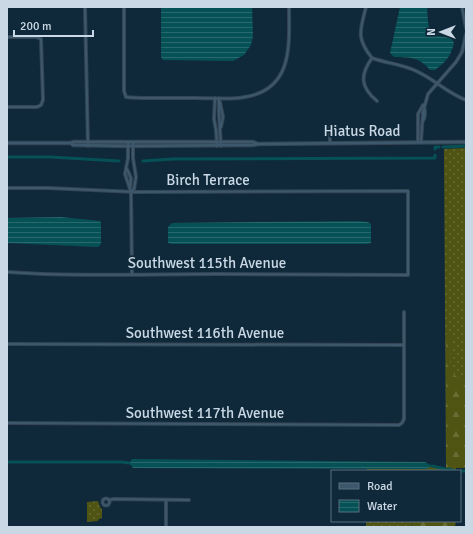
<svg xmlns="http://www.w3.org/2000/svg" width="473" height="534" font-family="Signika,sans-serif">
<style>
.grass{fill:url(#grass-dots)}
.forest{fill:url(#forest-firs)}
.water{fill:url(#water-rules)}
.lines{fill:none;stroke-linecap:round;stroke-linejoin:round}
.canal{stroke:#065155;stroke-width:3}
.minor-casing{stroke:#344554;stroke-width:4}
.tertiary-casing{stroke:#344554;stroke-width:4.5}
.minor{stroke:#3d586c;stroke-width:2}
.tertiary{stroke:#3d586c;stroke-width:2.5}
.labels{text-anchor:middle;dominant-baseline:central;stroke-width:3.5;stroke-linejoin:round;paint-order:stroke}
.street-label{font-size:15px;fill:#c9d8e4;stroke:#0f293b}
</style>
<defs>
<pattern id="grass-dots" width="8" height="8" patternUnits="userSpaceOnUse"><rect width="8" height="8" fill="#505413"/><path d="M2 2h.1M6 6h.1" fill="none" stroke="#686c35" stroke-width="1.8" stroke-linecap="round"/></pattern>
<pattern id="forest-firs" width="22" height="20" patternUnits="userSpaceOnUse"><rect width="22" height="20" fill="#505413"/><path d="M5 1l3.5 6h-7zM16 11l3.5 6h-7z" fill="#686c35"/></pattern>
<pattern id="water-rules" width="6" height="5" patternUnits="userSpaceOnUse"><rect width="6" height="5" fill="#065155"/><path d="M0 2.5h6" fill="none" stroke="#29696d"/></pattern>
</defs>
<rect width="100%" height="100%" fill="#0f293b"/>
<!-- grass -->
<path class="grass" d="M466,148v320h-10v3h-89v-3l59,1 6,-3 14,2 -2,-319z
M98,501l2,6 2,2v9l-3,1 -1,2 -11,1v-20z
M366,521h45l1,6h-46z"/>
<!-- forest -->
<path class="forest" d="M446,334h4l2,2c0,12 -8,40 10,43l2,5h2v83l-20,1z
M370,468h61l16,3h-77z
M411,521h45l-1,6h-43z"/>
<!-- water -->
<path class="water" d="M161,7h91l1,29 -2,9 -7,10 -11,6 -70,-1 -2,-3z
M400,7h27l1,15 3,13 20,3 3,5c-3,13 -8,19 -19,27h-5c-12,-14 -19,-12 -36,-13l-4,-4z
M61,217l39,4 1,2v21l-3,3 -91,-4v-25z
M359,221l9,1 3,2v19l-4,1h-195l-4,-1v-16l4,-4z
M132,459l293,3 7,4 -6,3 -293,-1 -4,-5z"/>
<g class="lines">
<!-- canal -->
<path class="canal" d="M443,147l23,-1
M435,149v-2h4
M7,157h43l69,4
M143,161l30,-2 262,-1v-3
M7,462h114l8,1
M432,466l13,3
M448,469l8,2
M460,471h6"/>
<defs>
<path id="minor" d="M85,7l3,139
M124,7v84l2,6c8,1 17,1 25,1 15,0 30,0 45,0 16,0 34,2 49,-1 49,-8 44,-53 44,-90
M366,7c-6,24 -10,31 6,51
M462,7l4,21
M7,37h29l5,2 2,61 -2,5 -4,2h-30
M372,58c14,5 28,6 42,12 19,8 33,23 52,30
M372,58c-12,17 -12,29 5,43
M215,98l-1,21 2,11 1,16
M219,98v16l2,32
M220,102l3,15 -2,10
M423,121c3,-5 2,-10 1,-15
M330,128v14
M128,142v16l-3,16 6,18 1,83
M418,142v-28l5,-9
M421,142l2,-30 5,-18 28,-32 6,-10 4,-18
M126,167l5,11 -1,10
M7,188h41l87,4 273,-1v84c-64,0 -128,-1 -192,-1 -69,0 -139,3 -209,-2
M131,192l3,-3 2,-12 -3,-19v-16
M7,344l397,1
M7,423l392,2 3,-2 2,-4v-107
M102.5 502a3.5 3.5 0 1 1 7 0a3.5 3.5 0 1 1-7 0Z
M109,500l5,-1 75,1
M166,500v27"/>
<path id="tertiary" d="M7,143h64l2,-1h180l5,2
M71,143l2,2 55,1 125,-1 5,-1 208,-2"/>
</defs>
<!-- minor casing -->
<use href="#minor" class="minor-casing"/>
<!-- tertiary casing -->
<use href="#tertiary" class="tertiary-casing"/>
<!-- minor -->
<use href="#minor" class="minor"/>
<!-- tertiary -->
<use href="#tertiary" class="tertiary"/>
</g>
<g class="labels">
<!-- street labels -->
<g class="street-label">
<text x="362" y="131">Hiatus Road</text>
<text x="208" y="180">Birch Terrace</text>
<text x="207" y="263">Southwest 115th Avenue</text>
<text x="205" y="333">Southwest 116th Avenue</text>
<text x="205" y="413">Southwest 117th Avenue</text>
</g>
</g>
<!-- border -->
<rect width="473" height="534" fill="none" stroke="#c9d8e4" stroke-width="16"/>
<!-- legend -->
<rect x="331" y="470" width="130" height="52" fill="#0f293b" stroke="#596f7f"/>
<rect x="339" y="483" width="20" height="6" fill="#3d586c" stroke="#596f7f"/>
<text x="367" y="490" font-size="12" fill="#c9d8e4">Road</text>
<rect x="339" y="500" width="20" height="12" fill="url(#water-rules)" stroke="#596f7f"/>
<text x="367" y="510" font-size="12" fill="#c9d8e4">Water</text>
<!-- north arrow -->
<g transform="translate(441 32) rotate(270)" stroke="#0f293b" stroke-width="3" paint-order="stroke">
<path d="M0-3L7 15L0 10L-7 15Z" fill="#c9d8e4"/>
<text y="-6" font-size="11" font-weight="bold" text-anchor="middle" fill="#c9d8e4">N</text>
</g>
<!-- scale -->
<path d="M14 30v6h79v-6" fill="none" stroke="#c9d8e4" stroke-width="2"/>
<text x="20" y="30" font-size="12" fill="#c9d8e4" stroke="#0f293b" stroke-width="3" paint-order="stroke">200 m</text>
</svg>
